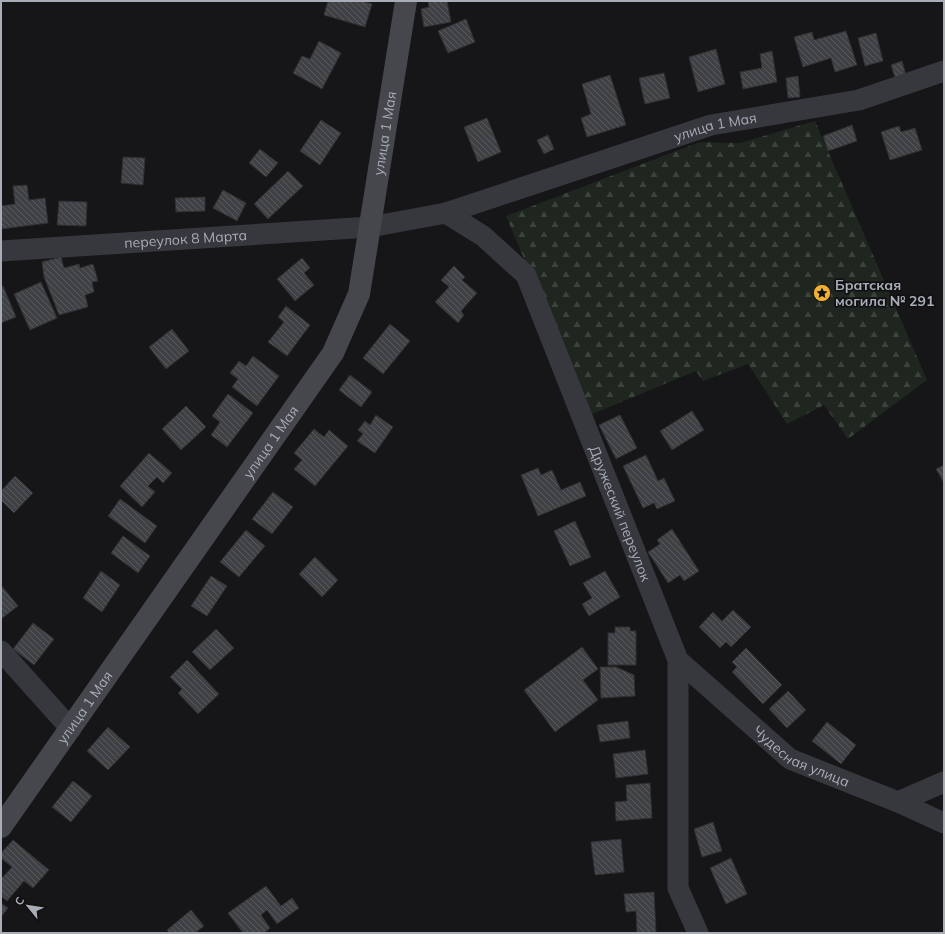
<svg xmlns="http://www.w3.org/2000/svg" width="945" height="934" font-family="Mulish,sans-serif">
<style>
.forest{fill:url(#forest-firs)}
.building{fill:url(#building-back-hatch);stroke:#303034}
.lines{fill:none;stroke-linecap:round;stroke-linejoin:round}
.street{stroke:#37383d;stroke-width:21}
.secondary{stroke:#45474d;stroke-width:22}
.labels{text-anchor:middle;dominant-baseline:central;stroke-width:3.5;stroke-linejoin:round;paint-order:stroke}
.street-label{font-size:14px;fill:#a8adb8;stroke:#111113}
.poi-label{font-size:14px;font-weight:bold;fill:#a8adb8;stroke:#111113;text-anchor:start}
</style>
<defs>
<pattern id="forest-firs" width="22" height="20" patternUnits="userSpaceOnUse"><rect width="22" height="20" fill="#1e261f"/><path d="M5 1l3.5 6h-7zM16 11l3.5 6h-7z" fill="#3c433d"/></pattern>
<pattern id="building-back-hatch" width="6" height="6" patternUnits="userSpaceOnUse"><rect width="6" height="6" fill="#404145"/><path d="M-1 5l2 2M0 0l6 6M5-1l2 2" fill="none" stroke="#595a5e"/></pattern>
</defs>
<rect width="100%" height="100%" fill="#161618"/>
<!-- forest -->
<path class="forest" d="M815,121l112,259 -79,59 -24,-34 -37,19 -39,-60 -45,17 -7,-10 -106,44 -84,-199 194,-74 40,1z"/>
<!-- building -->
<path class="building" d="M328,1h34l10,3 -7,23 -41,-12z
M428,1h19l4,21 -27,5 -3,-18 8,-2z
M466,19l9,23 -27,11 -10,-22z
M846,31l11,34 -22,7 -4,-14 -28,9 -9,-30 18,-5 2,8z
M876,33l7,28 -18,5 -7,-28z
M319,41l22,12 -19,36 -29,-16 9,-17 8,3z
M716,49l9,35 -27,8 -9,-35z
M772,51l5,31 -34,7 -3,-17 22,-4 -2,-14z
M902,61l4,14 -11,3 -4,-13z
M664,73l6,25 -25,6 -6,-26z
M610,75l16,50 -39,12 -6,-19 10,-4 -9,-30z
M798,76l2,21 -12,1 -2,-20z
M487,118l14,34 -23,10 -14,-35z
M321,120l20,13 -21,32 -20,-14z
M852,125l5,16 -29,10 -5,-15z
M899,126l2,6 14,-4 7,22 -32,10 -9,-28z
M548,135l6,14 -10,5 -7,-14z
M260,149l18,14 -12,14 -17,-14z
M123,157l22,1 -2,27 -22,-2z
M288,171l15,15 -35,33 -14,-15z
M27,185l2,15 16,-2 3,25 -47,6v-23l14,-2 -2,-18z
M223,190l23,13 -9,18 -24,-13z
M205,197v14l-29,1 -1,-14z
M59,201l28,1 -1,24 -29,-1z
M61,257l3,11 15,-4 1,4 13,-4 5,17 -6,1 2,10 -9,3 3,12 -29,8 -15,-38 -2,-15z
M302,258l8,10 -6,5 10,12 -19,16 -18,-22z
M454,266l11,11 -3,3 15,13 -16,18 3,4 -6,8 -23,-21 14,-15 -8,-7z
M41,282l16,36 -27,12 -16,-36z
M3,286l13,31 -15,6v-36z
M286,306l24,19 -23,31 -19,-14 16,-20 -6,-5z
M390,324l20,17 -27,33 -20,-16z
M172,329l17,22 -23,18 -17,-22z
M253,356l26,20 -22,30 -25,-19 6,-8 -8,-6 9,-12 7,5z
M350,375l22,17 -11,15 -22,-17z
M228,394l25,19 -26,34 -16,-12 9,-13 -8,-6z
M186,406l20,21 -25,23 -19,-21z
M692,411l12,19 -32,20 -12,-19z
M376,415l17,12 -18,26 -18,-12 6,-7 -5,-4 7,-9 5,4z
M620,415l17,33 -21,11 -17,-34z
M314,429l10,8 5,-7 19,16 -33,40 -21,-17 8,-9 -8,-7z
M149,453l23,20 -9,10 -6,-6 -9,9 7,6 -13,15 -22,-21z
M646,455l12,26 6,-3 11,23 -18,8 -3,-6 -11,5 -20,-42z
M944,465v18l-8,-14z
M538,468l3,7 11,-5 9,20 19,-8 6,14 -48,20 -17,-41z
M15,476l18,17 -19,20 -13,-13v-9z
M273,492l20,15 -21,27 -20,-15z
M120,499l37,27 -12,17 -37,-27z
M575,521l16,36 -21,9 -16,-35z
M672,529l27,42 -15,10 -4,-6 -12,8 -20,-31 12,-8 -3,-4z
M246,530l19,16 -26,31 -19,-15z
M123,536l27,20 -12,17 -27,-20z
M315,557l23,23 -16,17 -23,-23z
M101,571l19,14 -18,27 -19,-14z
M605,571l15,26 -31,19 -7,-12 10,-6 -9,-15z
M211,576l16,10 -20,30 -16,-10z
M1,585l17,21 -17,13z
M733,610l18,17 -20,20 -5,-5 -6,6 -21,-21 14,-15 9,9z
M33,623l21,16 -20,26 -21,-16z
M615,627h15v4h6v34h-28v-32h7z
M216,629l18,19 -24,22 -18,-18z
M582,647l16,22 -15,11 15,20 -43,32 -31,-42z
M746,648l36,37 -19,19 -31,-32 5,-5 -5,-5z
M187,660l32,34 -21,20 -20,-21 4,-4 -12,-12z
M600,667h16l18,8 1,21 -34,2z
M788,691l18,19 -19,18 -18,-19z
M628,721l2,17 -30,4 -3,-17z
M827,722l29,23 -15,19 -29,-23z
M108,727l22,20 -22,23 -21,-19z
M645,750l3,24 -32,4 -3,-24z
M73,781l19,15 -21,26 -19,-15z
M650,783l2,35 -36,3 -1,-19 12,-1 -1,-16z
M713,822l9,29 -20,6 -8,-28z
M621,839l3,33 -29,3 -4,-33z
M13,840l36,30 -16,18 -9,-7 -17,20 -6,-5v-17l11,-12 -11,-9v-5z
M731,858l16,36 -21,10 -16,-36z
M266,886l15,20 11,-8 7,10 -22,16 -10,-14 -6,5 9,13 -6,5h-21l-15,-20z
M654,892l2,40 -19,1 -1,-22 -10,1 -2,-18z
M1,903l7,5 -7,9z
M191,910l13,16 -9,7h-25l-3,-3z"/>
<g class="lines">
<!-- street -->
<g class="street">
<path id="s1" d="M446,213l265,-88 148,-25 85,-29"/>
<path id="s2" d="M1,251l369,-24 76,-14 37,23 43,39 152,385v228l20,45"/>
<path d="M1,651l70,78"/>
<path id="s3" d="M678,660l112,99 108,43 46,21"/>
<path d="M898,802l46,-20"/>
</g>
<!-- secondary -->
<path class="secondary" id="s4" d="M1,827l332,-474 26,-59 47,-293"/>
</g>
<!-- icons -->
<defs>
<symbol id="sight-disc" viewBox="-11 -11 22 22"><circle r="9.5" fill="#f2b134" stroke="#111113"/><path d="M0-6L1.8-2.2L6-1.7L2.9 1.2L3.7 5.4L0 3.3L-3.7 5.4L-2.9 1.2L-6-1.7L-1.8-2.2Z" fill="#111"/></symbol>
</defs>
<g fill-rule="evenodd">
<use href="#sight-disc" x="812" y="283" width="20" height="20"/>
</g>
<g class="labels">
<!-- street labels -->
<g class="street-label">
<text stroke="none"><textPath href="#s1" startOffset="283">улица 1 Мая</textPath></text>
<text stroke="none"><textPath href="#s4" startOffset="806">улица 1 Мая</textPath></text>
<text stroke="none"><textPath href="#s2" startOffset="185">переулок 8 Марта</textPath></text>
<text stroke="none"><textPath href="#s4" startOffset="470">улица 1 Мая</textPath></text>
<text stroke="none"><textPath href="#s2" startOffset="805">Дружеский переулок</textPath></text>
<text stroke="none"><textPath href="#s4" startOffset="146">улица 1 Мая</textPath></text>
<text stroke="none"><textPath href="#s3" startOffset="158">Чудесная улица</textPath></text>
</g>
<!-- poi labels -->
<g class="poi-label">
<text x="835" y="285">Братская<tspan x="835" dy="16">могила № 291</tspan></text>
</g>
</g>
<!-- border -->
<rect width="945" height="934" fill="none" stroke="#a8adb8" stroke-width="4"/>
<!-- north arrow -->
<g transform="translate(28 906) rotate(300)" stroke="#111113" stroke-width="3" paint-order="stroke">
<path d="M0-3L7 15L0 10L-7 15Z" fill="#a8adb8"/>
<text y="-6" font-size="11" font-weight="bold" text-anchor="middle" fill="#a8adb8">С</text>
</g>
</svg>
